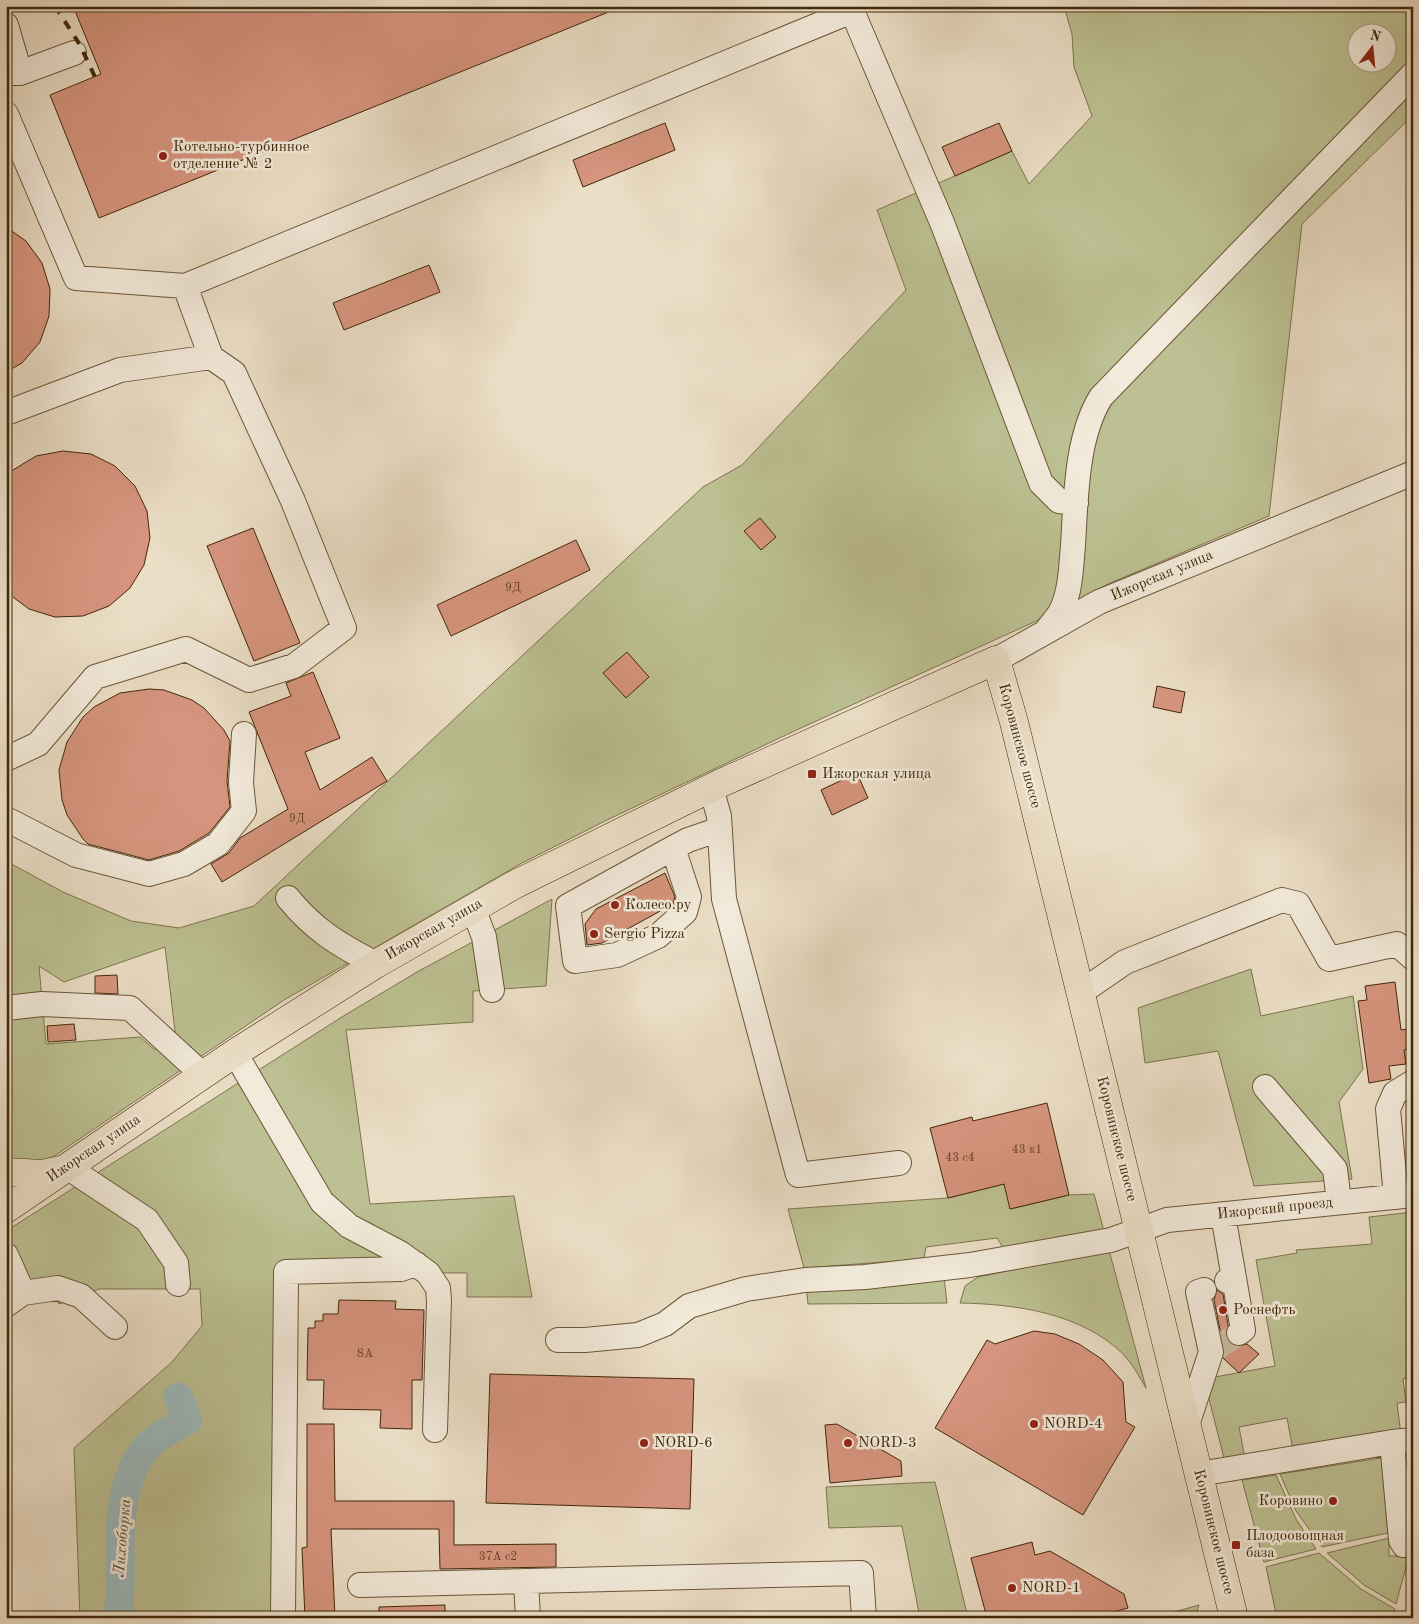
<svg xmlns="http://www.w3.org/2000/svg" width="1419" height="1624" font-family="'Old Standard TT',serif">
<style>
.green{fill:#bcc092;stroke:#7e744d;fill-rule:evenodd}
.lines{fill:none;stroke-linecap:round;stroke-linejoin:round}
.river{stroke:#9cbabe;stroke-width:29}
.building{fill:#d6947e;stroke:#412808}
.minor-tunnel{stroke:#c9baa0;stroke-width:24;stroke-dasharray:24 12;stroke-linecap:butt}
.minor-casing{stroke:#6c5638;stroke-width:26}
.major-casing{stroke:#412808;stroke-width:29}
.minor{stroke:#f2eada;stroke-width:24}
.major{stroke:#ebdec6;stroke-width:28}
.rail{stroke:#412808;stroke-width:4;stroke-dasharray:9 9;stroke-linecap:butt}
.poi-dot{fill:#8f2418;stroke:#f2eada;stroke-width:2}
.labels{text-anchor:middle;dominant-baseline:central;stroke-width:5;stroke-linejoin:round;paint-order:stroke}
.number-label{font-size:12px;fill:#664326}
.poi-label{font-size:15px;fill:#412808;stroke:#f2eada;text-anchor:start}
.street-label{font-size:15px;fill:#412808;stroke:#f2eada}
.water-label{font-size:16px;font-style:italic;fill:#584c36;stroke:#f2eada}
</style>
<rect width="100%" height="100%" fill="#ebdec6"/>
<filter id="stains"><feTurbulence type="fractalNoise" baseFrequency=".004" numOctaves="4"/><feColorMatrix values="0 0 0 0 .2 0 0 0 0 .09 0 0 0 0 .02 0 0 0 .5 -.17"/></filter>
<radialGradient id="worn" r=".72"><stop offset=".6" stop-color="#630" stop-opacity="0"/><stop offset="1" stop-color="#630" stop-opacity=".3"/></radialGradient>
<!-- green -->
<path class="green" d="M1064,6h349v109l-111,109 -33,292 -161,68 -65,34 -253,115 -183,87 -85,43 -238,137 -234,159 -44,7v-305l57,31 68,29 48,7 75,-22 449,-419 39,-22 164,-175 -29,-80 135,-59 17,33 63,-68 -18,-49 -2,-33zM1356,32h30v30h-30zM165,947l11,92 -21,11 -15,-13 -94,7 -7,-78 25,16z
M552,899l-6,87 -73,5v31l-127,8 24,174 144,-8 18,101h-65v-24l-180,-1 -4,346h-203l-6,-170 98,-86 30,-36 -2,-37h-101l-40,15 -17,-27 -36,23v-69l339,-216 72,-43z
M1251,969l10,47 92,-20 10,73 -24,33 13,77 -98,7 -36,-135 -73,12 -7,-55z
M1004,1184l7,25 58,-14 25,-1 11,41 -100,16 -8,-13 -71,9 -2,12 -120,9 -16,-59 160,-11z
M1413,1212v165l-10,2 3,23 -9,1 4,32 -108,15 -6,-32 -48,9 6,32 -20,3 -21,-83 71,-13 -19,-106 41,-7 -1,-3 76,-6 -3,-27z
M1109,1250l37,138c-7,-12 -14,-25 -24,-35 -42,-40 -106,-49 -162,-50l5,-17 13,-9z
M944,1277l3,26 -139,1 -2,-20z
M1393,1456l-10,18 5,59 -66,14 -26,-36 -16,-37z
M1276,1475l20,44 20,30 -52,13 -22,-82z
M935,1482l33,136h-48l-18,-92 -73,2 -3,-41z
M1389,1538v18h20l-13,48 -32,-19 -37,-32z
M1319,1553l42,36 34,20 -3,9h-115l-11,-51z
M1199,1605l-4,13h-42z"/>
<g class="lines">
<!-- river -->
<path class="river" d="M118,1618c7,-55 -9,-121 26,-168 8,-11 32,-23 44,-30l-10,-23"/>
</g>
<!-- building -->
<path class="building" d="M73,6h548v1l-522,211 -49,-123 51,-21z
M665,123l10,27 -92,37 -10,-27z
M999,123l13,28 -57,25 -13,-29z
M6,227l20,14 16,22 8,26 -1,27 -9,26 -18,21 -16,9z
M429,265l11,27 -96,38 -11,-27z
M63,451l28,3 24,12 20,20 12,25 3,27 -6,27 -14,23 -21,18 -26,10 -28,1 -26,-8 -23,-17v-115l7,-7 23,-14z
M760,518l16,19 -15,13 -17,-19z
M253,528l47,115 -46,18 -47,-115z
M576,540l14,30 -139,66 -14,-31z
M627,652l22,25 -23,21 -23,-25z
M313,672l27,66 -35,14 15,38 52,-33 15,24 -165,101 -11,-18 18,-11 11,-15 48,-29 -39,-97 42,-16 -5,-13z
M1157,686l28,6 -4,21 -28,-6z
M149,689l15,1 28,10 12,8 20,22 6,11 -3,40 3,26 -21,26 -30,18 -30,9 -61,-16 -5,-5 -16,-24 -5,-15 -3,-30 8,-28 16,-25 11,-10 26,-14z
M857,773l11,25 -36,17 -11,-25z
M665,873l10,24 -2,7 -71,39 -15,2 -2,-21 11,-15z
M117,975l1,19 -23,-1v-17z
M1395,982l6,48 12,-2v20l-9,2 2,14 -17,2 2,13 -22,4 -11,-82 9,-1 -2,-14z
M74,1024l2,16 -28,2 -1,-16z
M1047,1103l22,92 -59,14 -6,-25 -56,14 -18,-70 42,-11 1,4z
M1217,1290l6,4 5,31 -3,9 3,7 6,5 13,-2 12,10 -20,19 -16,-15 1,-9 -10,-49z
M339,1300l57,1 -1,8 29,1 -2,70h-10v49l-32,-1 1,-18 -58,-1 1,-29h-17l1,-52h7v-7h8v-7h15z
M1034,1331l21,3 24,10 24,16 20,22 3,40 9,5 -52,88 -148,-87 52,-88 8,4z
M490,1374l204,5 -4,130 -204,-6z
M307,1424h27l1,77h119v44l102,-1v23l-116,2 -1,-40h-108l4,89h-30l-3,-70 5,-1z
M837,1424l64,37 1,15 -72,7 -5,-58z
M1032,1542l3,13 15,-4 74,43 4,14 -35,10h-106l-16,-60z
M445,1605v13h-66v-11z"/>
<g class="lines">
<!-- minor-tunnel -->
<path class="minor-tunnel" d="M1217,1348l22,-15"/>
<defs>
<path id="minor" d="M850,6l93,219 98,258 18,18 17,2
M6,25l14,48
M6,73h14l54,-20
M6,114l70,164 109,8 667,-275
M6,413l114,-43 91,-13 -26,-71
M1047,630c5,-7 12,-14 15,-21 9,-20 9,-43 11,-64 3,-47 3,-108 28,-148l312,-323
M996,660l103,-58 314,-129
M6,759l32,-15 57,-67 91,-28 63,31 45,-14 50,-38 -51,-127 -59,-128 -23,-16
M711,788l8,28 5,83 74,276 101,-12
M6,819l70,36 73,19 35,-10 34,-20 26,-33 -3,-29 3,-48
M673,848l16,49 -4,15 -27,24 -41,19 -42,6 -7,-55 105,-58 15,-8 32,-11
M288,898c26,32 51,47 88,66
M473,908l11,29 8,53
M1080,993l45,-31 157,-62 16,4 31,55 68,-15 16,14
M6,1008l36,-4 88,4 73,67
M235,1053l87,149 27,24 51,27 28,20 10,15 1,13 -4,129
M1265,1087l70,82 4,33
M67,1167l80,53 29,43 2,21
M1396,1197l-8,-88 7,-16 18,-11
M1223,1215l11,63 -7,3
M6,1255l17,38
M1234,1278l9,52 -4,3
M6,1305l17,-12 35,-5 23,8 34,31
M558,1340h27l53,-5 27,-11 24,-18 57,-17 59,-9 60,-3 105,-12 141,-25 56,-20 246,-25
M1187,1425l24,-73 -13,-60 6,-2
M1392,1442l21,-2
M1199,1474l193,-32 9,98 3,5 9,-1
M526,1581l2,37
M360,1585l501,-12 3,45
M283,1618l3,-346 115,-3 15,-5"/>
<path id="major" d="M6,1172l36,2 19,-4
M6,1209l229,-156 141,-89 138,-79 207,-102 275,-123 18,62 220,896"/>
</defs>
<!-- minor casing -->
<use href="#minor" class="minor-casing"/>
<!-- major casing -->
<use href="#major" class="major-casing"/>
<!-- minor -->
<use href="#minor" class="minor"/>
<!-- major -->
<use href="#major" class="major"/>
<!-- rail -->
<path class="rail" d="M55,6l25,39 15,32"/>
</g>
<!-- markers -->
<g class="poi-dot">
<circle cx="163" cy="156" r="5"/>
<rect x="807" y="769" width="10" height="10" rx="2.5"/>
<circle cx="615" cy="905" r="5"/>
<circle cx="594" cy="934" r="5"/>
<circle cx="1223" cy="1310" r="5"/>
<circle cx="1034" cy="1424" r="5"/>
<circle cx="644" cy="1443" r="5"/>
<circle cx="848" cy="1443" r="5"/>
<circle cx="1333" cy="1501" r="5"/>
<rect x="1231" y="1540" width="10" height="10" rx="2.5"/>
<circle cx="1012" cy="1588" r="5"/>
</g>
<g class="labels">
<!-- number labels -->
<g class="number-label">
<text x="513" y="588">9Д</text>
<text x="297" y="819">9Д</text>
<text x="1027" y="1150">43 к1</text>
<text x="960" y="1158">43 с4</text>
<text x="365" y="1354">8А</text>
<text x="498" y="1557">37А с2</text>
</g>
<!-- poi labels -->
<g class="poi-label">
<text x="173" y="147">Котельно-турбинное<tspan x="173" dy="17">отделение № 2</tspan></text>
<text x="822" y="774">Ижорская улица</text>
<text x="625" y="905">Колесо.ру</text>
<text x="604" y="934">Sergio Pizza</text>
<text x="1233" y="1310">Роснефть</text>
<text x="1044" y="1424">NORD-4</text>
<text x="654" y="1443">NORD-6</text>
<text x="858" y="1443">NORD-3</text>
<text x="1323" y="1501" text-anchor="end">Коровино</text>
<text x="1246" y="1536">Плодоовощная<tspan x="1246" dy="17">база</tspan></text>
<text x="1022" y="1588">NORD-1</text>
</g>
<!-- street labels -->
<g class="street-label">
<text transform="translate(1162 576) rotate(-23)">Ижорская улица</text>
<text transform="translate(1019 746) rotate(75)">Коровинское шоссе</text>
<text transform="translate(434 930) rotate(-30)">Ижорская улица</text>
<text transform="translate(1116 1139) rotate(76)">Коровинское шоссе</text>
<text transform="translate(94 1149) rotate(-34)">Ижорская улица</text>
<text transform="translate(1275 1209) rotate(-6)">Ижорский проезд</text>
<text transform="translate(1213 1532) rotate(76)">Коровинское шоссе</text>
</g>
<!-- water labels -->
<g class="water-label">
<text transform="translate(123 1538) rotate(-85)">Лихоборка</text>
</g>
</g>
<!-- margin -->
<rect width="1419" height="1624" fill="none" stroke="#ebdec6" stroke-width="25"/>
<rect x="8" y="8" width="1404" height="1609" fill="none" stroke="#412808" stroke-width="2.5"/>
<rect x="12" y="12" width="1394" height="1599" fill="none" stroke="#412808"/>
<!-- north arrow -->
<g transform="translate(1372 48) rotate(16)"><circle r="24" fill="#f2eada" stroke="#ab9c86"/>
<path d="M0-4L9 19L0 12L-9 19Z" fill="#8f2418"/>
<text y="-8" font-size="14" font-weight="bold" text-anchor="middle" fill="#412808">N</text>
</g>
<rect width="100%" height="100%" filter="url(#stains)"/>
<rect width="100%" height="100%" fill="url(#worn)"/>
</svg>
